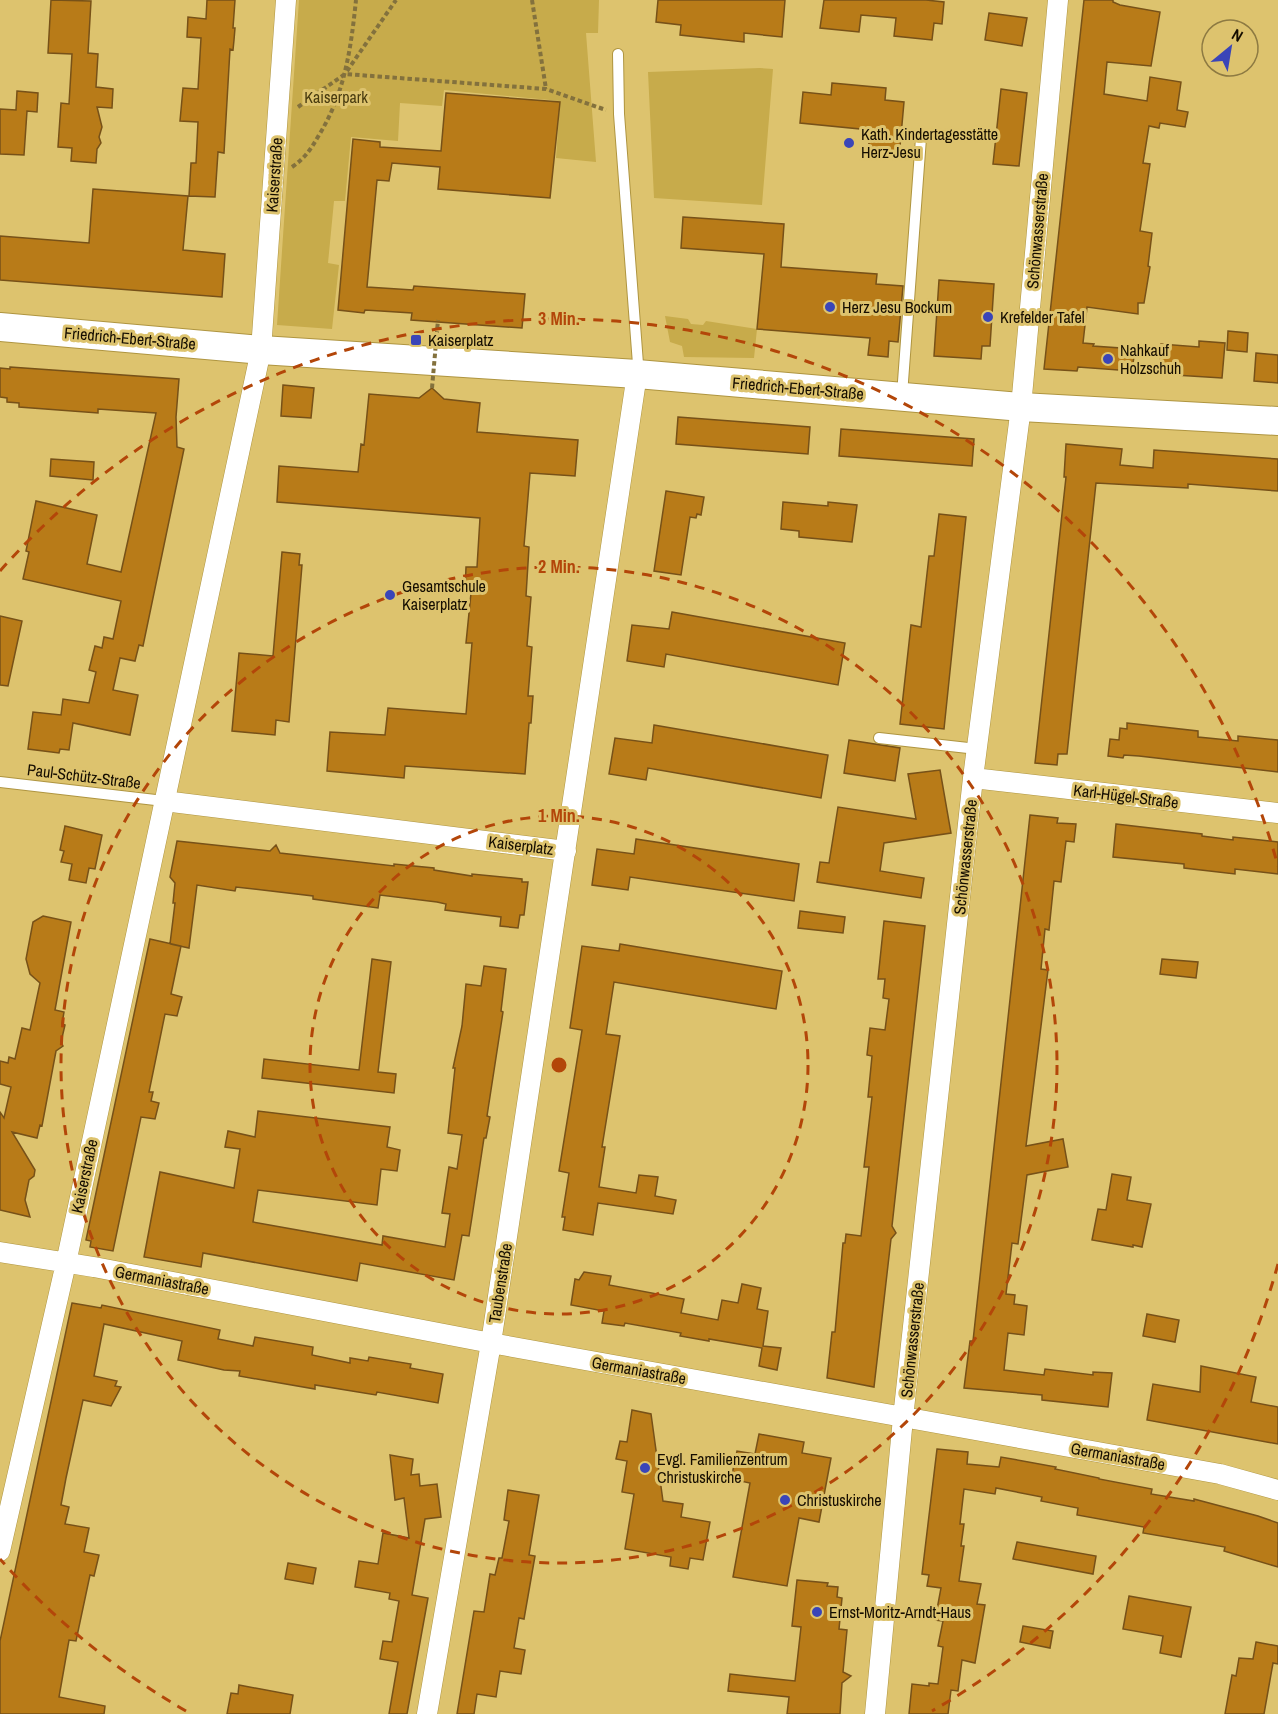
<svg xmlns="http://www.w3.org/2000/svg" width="1278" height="1714" font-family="'Archivo Narrow',sans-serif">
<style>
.green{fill:#c7ab4b}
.building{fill:#b87b18;stroke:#775118;stroke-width:1.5}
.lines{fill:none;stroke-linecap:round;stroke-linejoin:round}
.lane-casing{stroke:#af9540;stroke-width:12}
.street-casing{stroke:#af9540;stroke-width:21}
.secondary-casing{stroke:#af9540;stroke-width:30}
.path{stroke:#83713d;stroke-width:4;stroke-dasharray:4.5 3;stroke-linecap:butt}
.lane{stroke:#fff;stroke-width:10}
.street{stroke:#fff;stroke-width:20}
.secondary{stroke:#fff;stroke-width:28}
.path-bridge{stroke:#83713d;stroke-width:4;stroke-dasharray:4.5 3;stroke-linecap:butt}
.ring{fill:none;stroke:#b34609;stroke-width:3;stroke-dasharray:10 8}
.poi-dot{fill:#3a45b8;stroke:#ddc36e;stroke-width:2}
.labels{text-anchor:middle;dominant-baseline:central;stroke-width:6;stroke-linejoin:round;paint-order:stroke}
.park-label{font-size:16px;fill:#483b0f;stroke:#ddc36e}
.poi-label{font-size:16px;fill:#150d00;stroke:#ddc36e;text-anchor:start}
.street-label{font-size:16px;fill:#150d00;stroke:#ddc36e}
.centre{fill:#b34609;stroke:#ddc36e;stroke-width:3}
.ring-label{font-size:18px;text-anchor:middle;font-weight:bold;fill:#b34609;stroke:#ddc36e;stroke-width:6;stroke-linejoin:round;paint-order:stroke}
</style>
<rect width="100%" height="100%" fill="#ddc36e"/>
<!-- green -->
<path class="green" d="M299,0h300l-1,33h-12l10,129 -40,-4 4,-57 -116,-11 -2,16 -42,-3 -2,38 -47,-4 -6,64h-11l-6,62 11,2 -7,64 -55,-4z
M760,68l13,1 -11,136 -108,-7 -6,-126z
M665,316l23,3 3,5 12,1 3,-4 51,8 -3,29 -70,-1 -2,-11 -12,-4z"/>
<!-- building -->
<path class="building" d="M51,0l40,1 -3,52 10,1 -2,33 17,2 -1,19 -15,-1 5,20 -3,10 2,6 -4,6 -1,14 -25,-2 1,-13 -14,-1 3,-44 8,1 3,-50 -24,-1z
M207,0h28l-2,28h2l-1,12 -1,10 -3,-1 -6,104 -6,-1 -3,45 -26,-1 2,-33h5l2,-41 -18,-1 3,-33 15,1 3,-51 -14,-1 1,-20 18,2z
M658,0h127l-3,37 -38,-4v9l-64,-7 1,-10 -25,-3z
M824,0h102l18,2 -2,22 -8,-1 -2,17 -38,-4 2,-18 -35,-3 -2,17 -39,-4z
M1084,0h29v2l7,3 40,7 -9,54 -44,-4 -3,32 43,7 3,-24 31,5 -4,28 11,2 -3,15 -25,-4 -1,5 -10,-2 -6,37 7,1 -10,67 12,2 -4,33 2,1 -6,36h-6v11l-51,-7 -4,36 11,1 -1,2 42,3 -3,22 -54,-4 -1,4 -33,-2z
M989,13l38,5 -5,28 -37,-6z
M832,83l54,5 -1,12 19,2 -5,56 -31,-3 2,-25 -70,-7 3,-31 28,3z
M1001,89l26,4 -8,73 -26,-2z
M17,91l21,2 -1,19 -10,-1 -3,44 -24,-1v-45l16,1z
M446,93l114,9 -10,96 -112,-9 2,-22 -48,-4 -3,18 -12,-1 -10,107 46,3 1,-4 111,8 -3,34 -111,-8 1,-7 -47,-3 -1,3 -26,-3 15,-171 27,3v5l61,4z
M93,189l95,7 -5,54 42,4 -3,43 -222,-17v-44l89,7z
M683,217l101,7 -3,43 96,7 -1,10 27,2 -5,56 -9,-1 -1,16 -20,-2 2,-17 -113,-9 7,-75 -83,-6z
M939,280l55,4 -4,62h-8l-1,13 -47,-3z
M1228,331l20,2 -1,19 -20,-2z
M1199,341l26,2 -3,35 -63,-4 2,-30 38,3z
M1256,353l22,2v28l-24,-2z
M10,367l169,12 -3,38 1,30 7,2 -41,197 -4,-1 -4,16 -15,-3 -7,32 25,5 -8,40 -57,-12 -4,27 -9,-1 -1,4 -31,-4 5,-37 28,3 2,-16 26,4 7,-31 -7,-2 6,-24 7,2 2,-11 9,2 8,-38 -98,-22 6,-27 -3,-1 10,-50 61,14 -10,49 34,8 35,-159 -58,-4v4l-79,-6v-4l-12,-1v-4l-7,-1v-29l10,1z
M283,385l31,3 -3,30 -30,-2z
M432,388l12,11 36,4 -3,29 101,8 -3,36 -45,-3 -6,73 5,1 -3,49 5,1 -4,49 5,1 -4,49h5l-2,27h-2l-4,51 -120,-8 -1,12 -77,-7 3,-39 55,3 3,-27 78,6 6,-71h-6l5,-50 -6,-1 1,-25h11l3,-49 -203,-16 2,-36 79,6 3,-28 3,1 5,-51 50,4z
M678,417l132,10 -2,27 -132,-10z
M841,429l133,10 -2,27 -133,-10z
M1066,444l56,5 -2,16 33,3 1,-18 124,9v32l-90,-7v4l-92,-5 -29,271h-9l-1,11 -22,-2 31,-286h-2z
M51,459l43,3 -1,18 -43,-4z
M666,491l38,6 -3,18 -4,-1 -1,4 -6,-1 -9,58 -27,-4z
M783,502l45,4v-4l29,3 -5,37 -53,-5v-6l-18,-2z
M939,514l27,3 -22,212 -44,-5 11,-99 10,2 8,-71h5z
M282,552l18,2 -1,11h3l-13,157 -13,-2 -1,15 -43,-4 7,-78 34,3z
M672,612l173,31 -7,42 -172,-31 -2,13 -37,-6 5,-36 37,4z
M0,616l22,5 -14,65 -8,-1z
M1127,723l71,8v6l40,4v-5l40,4v32l-139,-16 -15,-1 -1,3 -15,-2 2,-17 9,1 1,-12 7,1z
M654,725l174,30 -7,43 -173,-30 -2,12 -37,-6 6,-36 37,5z
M849,740l51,8 -5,33 -51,-8z
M940,770l11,63 -67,10 -4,28 44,7 -3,20 -104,-16 3,-20 9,1 9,-56 78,12 -8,-45z
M1030,815l28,3 -1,5 19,1 -2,18 -8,-1 -5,41 -7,-1 -5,49 -4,-1 -4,40 7,1 -22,176 37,-7 5,28 -41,8 -9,69 -6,-1 -6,51 9,1 -1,9 13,2 -3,29 -16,-2 -4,37 40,5 1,-6 48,6v-3l19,1 -4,34 -66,-7v-5l-78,-7 6,-47h3z
M1116,824l86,10v2l31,4v-3l45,5v32l-43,-5v5l-51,-6v-4l-71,-7z
M65,826l37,9 -7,34 -6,-1 -3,15 -17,-3 3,-16 -11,-2 3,-11 -4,-1z
M636,839l163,25 -5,37 -164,-24 -2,13 -36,-5 5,-36 37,5z
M177,841l93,10 6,-6 4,8 114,13v-2l40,4v2l38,6v-2l50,5v3h6l-4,33h-4l-2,13 -18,-2 1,-9 -56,-7 1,-6 -9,-2 -57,-7 -2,13 -65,-9v-3l-77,-9 -1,4 -38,-6 -8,63 -19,-4 5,-41h-2l2,-20 -5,-6z
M800,911l45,6 -2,16 -45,-5z
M43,916l28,6 -16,88 9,2 -2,12 3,1 -4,17 2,4 -7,5 -14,75 -2,-1 -3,13 -25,-6 23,38 -1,6 -5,4 -4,20 5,17 -30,-7v-98l4,6 7,-31 -11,-3v-23l8,2 1,-6 6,2 7,-31 8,2 10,-47 -10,-9 -4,-15 7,-37z
M884,921l41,5 -33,300 4,7 -5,6 -17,148 -47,-9 5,-46h3l8,-89h2l1,-9 15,2 8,-69h-5l8,-70h-4l4,-41 -5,-1 3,-27 15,2 4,-31 -6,-1 2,-19h-7z
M150,939l31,7 -10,48 11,3 -5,19 -12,-2 -16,78h4l-2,9 8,2 -4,16 -14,-2 -28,134 -23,-4 1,-6 -5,-1z
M620,944l162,27 -6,38 -162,-27 -8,52 14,2 -18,111h3l-6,40 37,6 3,-18 19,2 -3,19 21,4 -3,14 -75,-11 -5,32 -30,-5 2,-13h-3l7,-44 -10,-2 23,-141 -12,-2 12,-82 37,5z
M372,959l19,3 -13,110 18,2 -2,19 -132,-15 2,-19 95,11z
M1162,959l36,3 -2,16 -36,-4z
M484,966l22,3 -5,42 2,1 -16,104 3,1 -4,21h-2l-12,79 -3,19 -7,-1 -8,45 -94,-17 -3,18 -154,-28 -2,14 -57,-10 16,-85 74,16 6,-39 -15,-2 3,-16 27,6 3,-26 132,16 -3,20 13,3 -3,21 -16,-2 -4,36 -119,-15 -5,32 129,23 1,-9 62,11 5,-33 -8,-1 7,-46 8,2 5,-34 -14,-2 7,-65h-2l9,-42 4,-42 15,2z
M1112,1174l19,3 -4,23 24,4 -9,43 -9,-2v2l-41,-7 6,-31 8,1z
M584,1272l27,4 -2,9 75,14 -3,14 37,7 4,-20 16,3 4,-19 19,4 -4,21 11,2 -5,35 18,2 -4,22 -18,-4 3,-18 -53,-9v2l-29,-5 1,-3 -56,-10 -1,3 -22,-3 2,-12 -33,-6 4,-26 4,1z
M72,1303l29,5 1,-3 118,25 -2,9 35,7 2,-9 58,10 -1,8 38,8v-5l18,3 1,-4 42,7 -1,4 33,6 -5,29 -61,-11 -1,3 -61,-10v4l-76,-13 1,-5 -16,-1 -46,-10 4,-19 -78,-17 -10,52 23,5 -2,5 6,1 -10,19 -28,-6 -17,78 -5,27 8,2 -4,17 24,4 -5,24 15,3 -5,21 -4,-1 -14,66 -7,-1 -10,57 46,9 -1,8h-104v-73z
M1147,1314l32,6 -4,22 -32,-6z
M1201,1366l55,11 -5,25 27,5v37l-131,-24 6,-36 47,8z
M632,1410l19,4 12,87 20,3 -2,13 29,5 -7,38 -13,-2 -2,11 -18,-3 1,-9 -46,-8 9,-55 -12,-2 5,-31 -11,-2 4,-18 7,1z
M759,1434l45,8 -2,11 29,5 -12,64 -20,-4 -12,68 -54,-9 17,-94 -19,-4 6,-28 18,3z
M937,1449l31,3 -1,12 32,3 2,-10 55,10 -1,2 44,9v1l53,10 -1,5 43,7v-2l64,17 20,7v44l-54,-16 1,-4 -82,-14 1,-6 -67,-12 1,-7 -37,-7 1,-4 -46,-9 -1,6 -31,-5 -4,35h4l-3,22h3l-5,35 22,3 -4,20 8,1 -10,58 -13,-3 -4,31 -7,-1 -3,24h-39l3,-30 17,2v-3l9,1 5,-37 -5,-1 5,-25 -8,-1 6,-32 -14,-2 2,-11 -7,-1z
M390,1455l23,4 -2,16 8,-1 1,12 17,-2 4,33 -16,2 -13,76 16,3 -21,116h-18l9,-52 -18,-3 3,-18 9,1 7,-41 -10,-2 1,-6 -35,-6 4,-26 19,3 5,-31 26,5 -5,-40 -9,2z
M508,1490l31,5 -10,60 6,1 -11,63 -5,-1 -5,30 11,2 -4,24 -21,-3 -4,26 -19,-3 -3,20h-17l17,-103 10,1 6,-38 5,1 4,-17h3l7,-37 -5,-1z
M1017,1542l79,14 -3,18 -80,-15z
M288,1563l28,5 -3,16 -28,-5z
M797,1580l31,3 -1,3 11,1 -1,10 5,1 -3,31 8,1 -4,42 8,4 -9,7 -2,31h-53l2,-17 -61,-6 2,-17 65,7 6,-54 -9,-1z
M1129,1596l62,11 -10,50 -21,-4 3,-17 -40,-7z
M1023,1626l30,5 -3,17 -30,-6z
M1256,1642l22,4v18l-5,-1 -9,51h-39l7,-39 4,1 3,-18 14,1z
M239,1685l54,10 -3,19h-63l4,-21 7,1z"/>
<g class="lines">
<defs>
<path id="lane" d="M618,54l1,60 19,250 -1,10
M902,395l19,-257
M879,738l98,11
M0,782l164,19"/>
<path id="street" d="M973,778l305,35
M164,801l402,50
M0,1252l94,15 397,76 729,131 58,16
M0,1551l66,-288 195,-913 25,-350
M427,1714l64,-371 146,-969
M875,1714l28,-296 70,-640 48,-371 37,-407"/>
<path id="secondary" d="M0,327l261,23 376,24 384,33 257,14"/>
</defs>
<!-- lane casing -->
<use href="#lane" class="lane-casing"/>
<!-- street casing -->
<use href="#street" class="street-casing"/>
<!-- secondary casing -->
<use href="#secondary" class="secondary-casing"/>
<!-- path -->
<path class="path" d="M532,0l14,89
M347,71l49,-71
M298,107l47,-33 201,15 60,21
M292,167c13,-9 19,-18 27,-32 26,-42 32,-87 37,-135"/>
<!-- lane -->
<use href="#lane" class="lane"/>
<!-- street -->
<use href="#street" class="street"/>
<!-- secondary -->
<use href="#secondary" class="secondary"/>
<!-- path-bridge -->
<path class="path-bridge" d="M432,388l6,-68"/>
</g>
<!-- distance rings -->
<g class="ring">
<circle cx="559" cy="1065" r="249"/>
<circle cx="559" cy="1065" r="498"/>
<path d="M1278 1264A746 746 0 0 1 932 1711M186 1711A746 746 0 0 1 0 1559M0 571A746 746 0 0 1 1278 866"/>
</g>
<!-- markers -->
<g class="poi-dot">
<circle cx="849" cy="143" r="6"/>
<circle cx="830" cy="307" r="6"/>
<circle cx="988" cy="317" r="6"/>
<rect x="410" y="334" width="12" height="12" rx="3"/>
<circle cx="1108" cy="359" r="6"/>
<circle cx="390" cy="595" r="6"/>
<circle cx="645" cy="1468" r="6"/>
<circle cx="785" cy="1500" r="6"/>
<circle cx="817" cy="1612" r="6"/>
</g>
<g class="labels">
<!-- park labels -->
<g class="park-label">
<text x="336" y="97">Kaiserpark</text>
</g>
<!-- poi labels -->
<g class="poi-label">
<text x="861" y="134">Kath. Kindertagesstätte<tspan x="861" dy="18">Herz-Jesu</tspan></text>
<text x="842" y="307">Herz Jesu Bockum</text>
<text x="1000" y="317">Krefelder Tafel</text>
<text x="428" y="340">Kaiserplatz</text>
<text x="1120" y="350">Nahkauf<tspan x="1120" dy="18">Holzschuh</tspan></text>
<text x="402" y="586">Gesamtschule<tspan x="402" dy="18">Kaiserplatz</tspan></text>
<text x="657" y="1459">Evgl. Familienzentrum<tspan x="657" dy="18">Christuskirche</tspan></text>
<text x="797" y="1500">Christuskirche</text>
<text x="829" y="1612">Ernst-Moritz-Arndt-Haus</text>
</g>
<!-- street labels -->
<g class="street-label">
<text transform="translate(274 175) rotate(-86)">Kaiserstraße</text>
<text transform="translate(1037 231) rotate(-85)">Schönwasserstraße</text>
<text transform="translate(130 338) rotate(5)">Friedrich-Ebert-Straße</text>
<text transform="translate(798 388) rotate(5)">Friedrich-Ebert-Straße</text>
<text transform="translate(84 776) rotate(7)">Paul-Schütz-Straße</text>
<text transform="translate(1126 796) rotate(7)">Karl-Hügel-Straße</text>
<text transform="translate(521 845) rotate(7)">Kaiserplatz</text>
<text transform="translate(965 857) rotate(-84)">Schönwasserstraße</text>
<text transform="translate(84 1176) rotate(-78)">Kaiserstraße</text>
<text transform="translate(162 1280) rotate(11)">Germaniastraße</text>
<text transform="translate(500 1283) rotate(-81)">Taubenstraße</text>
<text transform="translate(912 1340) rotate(-84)">Schönwasserstraße</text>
<text transform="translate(639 1370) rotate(10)">Germaniastraße</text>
<text transform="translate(1118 1456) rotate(10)">Germaniastraße</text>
</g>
</g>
<circle cx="559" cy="1065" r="9" class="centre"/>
<g class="ring-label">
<text x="559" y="325">3 Min.</text>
<text x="559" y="573">2 Min.</text>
<text x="559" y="822">1 Min.</text>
</g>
<!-- north arrow -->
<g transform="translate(1230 48) rotate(30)"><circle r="28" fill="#ddc36e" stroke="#8d7a42" stroke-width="1.5"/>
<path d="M0-4.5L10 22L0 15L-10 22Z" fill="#3a45b8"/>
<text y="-9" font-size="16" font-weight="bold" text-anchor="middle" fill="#150d00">N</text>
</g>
</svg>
